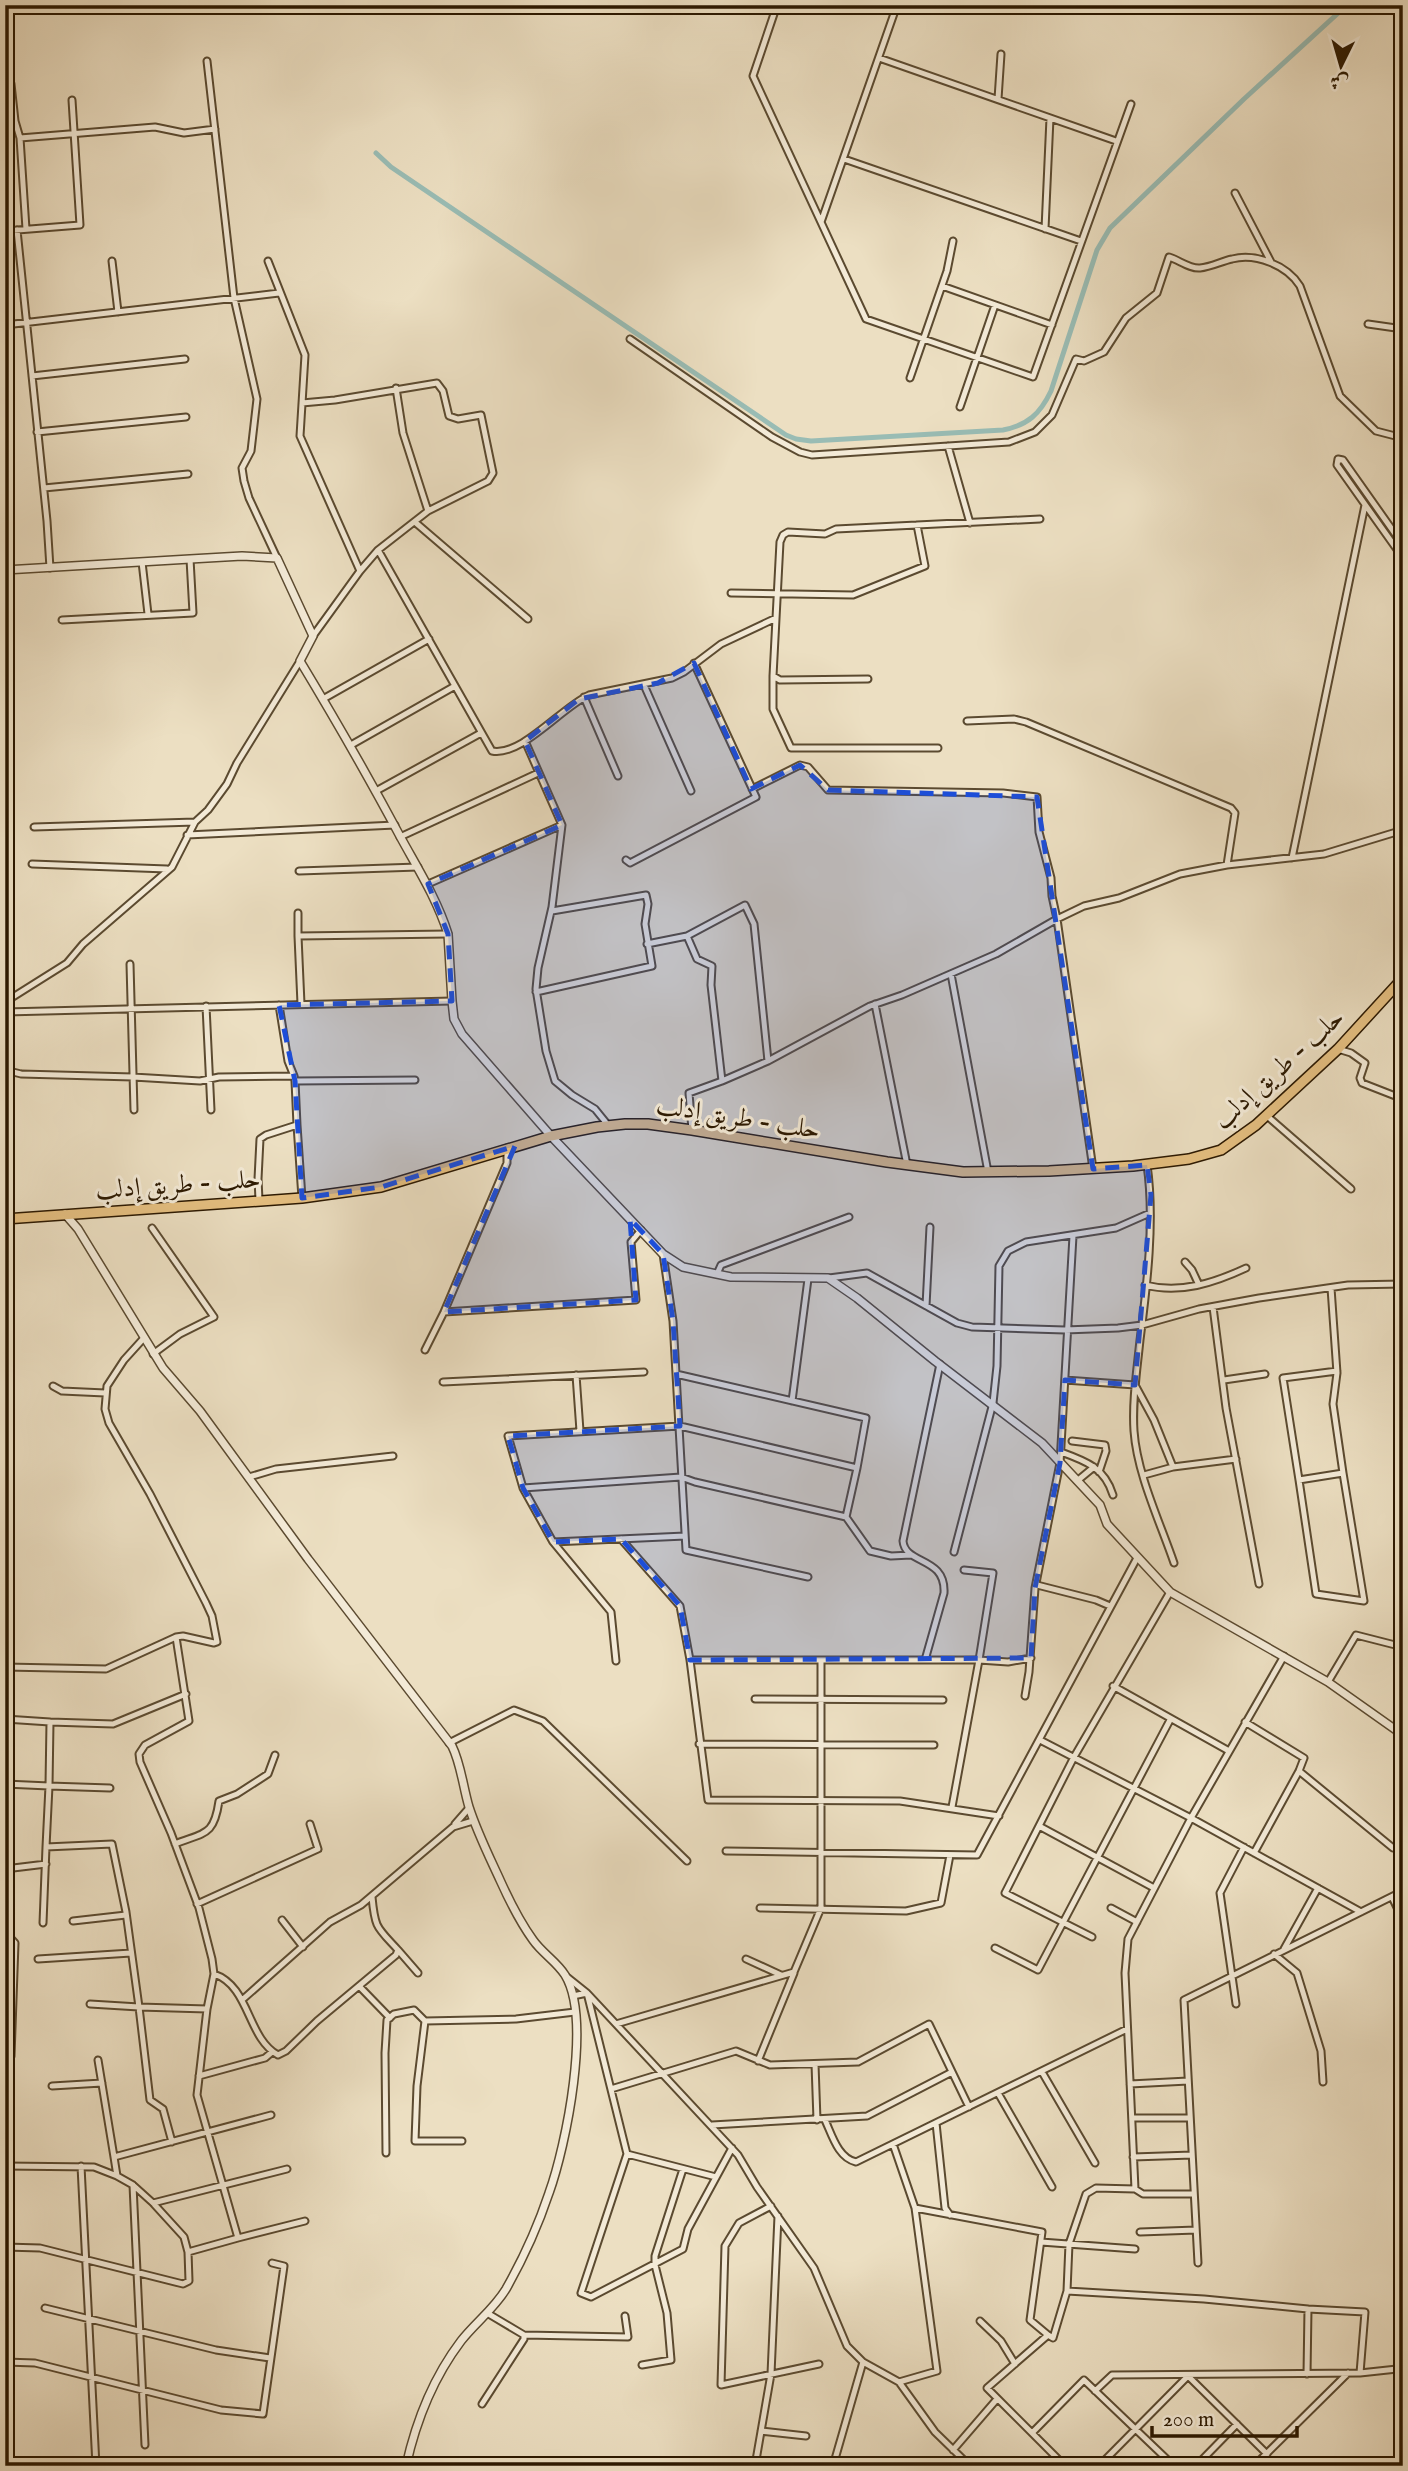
<svg xmlns="http://www.w3.org/2000/svg" width="1408" height="2471" font-family="'IM FELL English',Amiri,serif">
<style>
.lines{fill:none;stroke-linecap:round;stroke-linejoin:round}
.canal{stroke:#99bcb4;stroke-width:5}
.minor-casing{stroke:#5b4a30;stroke-width:9}
.tertiary-casing{stroke:#5b4a30;stroke-width:10}
.trunk-casing{stroke:#2b1800;stroke-width:12}
.minor{stroke:#f3ead7;stroke-width:5}
.tertiary{stroke:#f3ead7;stroke-width:7}
.trunk{stroke:#e6c081;stroke-width:9}
.marked{fill:#1d4ed8;fill-opacity:0.2;stroke:#1d4ed8;stroke-width:5;stroke-dasharray:14 9;stroke-linejoin:round}
.labels{text-anchor:middle;dominant-baseline:central;stroke-width:6;stroke-linejoin:round;paint-order:stroke}
.street-label{font-size:26px;fill:#2b1800;stroke:#f3ead7}
</style>
<rect width="100%" height="100%" fill="#ecdfc2"/>
<filter id="stains"><feTurbulence type="fractalNoise" baseFrequency=".00286" numOctaves="4"/><feColorMatrix values="0 0 0 0 .2 0 0 0 0 .09 0 0 0 0 .02 0 0 0 .5 -.17"/></filter>
<radialGradient id="worn" r=".72"><stop offset=".6" stop-color="#630" stop-opacity="0"/><stop offset="1" stop-color="#630" stop-opacity=".3"/></radialGradient>
<g class="lines">
<!-- canal -->
<path class="canal" d="M376,153l15,14 395,268 10,4 15,2 192,-11c25,-5 37,-16 48,-39l46,-141 13,-22 134,-129 103,-94"/>
<defs>
<path id="minor" d="M777,5l-24,71 113,243 167,58 98,-273
M879,58l237,83
M207,61l27,237 23,101 -6,52 -9,17 2,13 5,17 28,60
M5,73l6,11 4,37 5,17 6,91
M998,99l3,-45
M20,138l135,-11 29,6 31,-4
M844,159l237,82
M1235,193l36,69
M821,222l76,-217
M1045,229l5,-111
M17,230l30,291 3,47
M5,231l75,-6 -8,-125
M112,261l6,51
M268,261l37,94 -5,81 60,135
M942,286l110,39
M1368,324l35,5
M5,325l274,-32
M630,339l142,98 28,15 12,3 197,-13 26,-10 17,-17 24,-56 8,2 20,-9 22,-34 31,-25 12,-36c10,3 21,12 31,11 11,-1 22,-7 32,-9 24,-6 55,6 68,27l40,110 36,35 27,7
M32,376l153,-17
M910,378l37,-107 6,-30
M396,388l7,45 25,78
M302,403l33,-3 102,-17 6,8 6,25 9,3 23,-4 12,58 -5,8 -60,30 -50,39 -18,21 -47,65
M960,407l35,-102
M37,432l149,-15
M948,446l22,77
M44,488l144,-14
M416,523l112,96
M1403,545l-60,-85 -5,-1 -1,6 66,93
M378,550l114,201c29,6 70,-44 97,-56l83,-17 12,-6 37,-28 55,-26
M142,562l6,52
M731,593l122,2 72,-29 -8,-41
M62,620l131,-7 -3,-54
M773,676v33l18,39h147
M868,679l-88,1 -7,-4 7,-134 3,-7 5,-3 37,2 11,-5 204,-10
M644,685l47,106
M584,697l34,79
M323,699l106,-60
M967,721l47,-2 12,3 205,86 4,5 -8,52
M525,741l37,84 -10,82 -14,61 -2,21 10,62 9,30 17,14 23,14 13,16
M351,745l104,-59
M752,789l48,-24 8,2 20,23 175,3 34,4 2,35 12,46 1,18 5,23 36,250
M376,791l105,-58
M34,827l161,-5
M187,835l208,-10
M400,837l138,-64
M1292,858l73,-353
M626,860l4,3 126,-66 -62,-134
M32,864l135,5
M299,871l119,-4
M428,884l134,-59
M298,913v23l150,-2
M298,936l3,68
M647,944l40,-8
M130,964l4,146
M951,974l37,198
M536,992l116,-26 -7,-42 3,-20 -2,-9 -94,16
M5,1002l62,-39 16,-19 89,-77 23,-45 13,-12 19,-26 10,-21 63,-102
M875,1004l32,161
M279,1005l9,56 6,15
M206,1006l5,104
M5,1012l447,-11
M1338,1049l13,4 14,10 -5,15 2,5 41,16
M5,1070l16,4 112,3 67,4 19,-4 75,-1 1,5 120,-1
M722,1081l46,-20 102,-55 32,-11 94,-41 61,-35 27,-13 35,-8 61,-24 47,-9 97,-11 79,-24
M1266,1115l85,74
M297,1125l5,73
M692,1130l-3,-37 33,-12 -11,-96 1,-19 -15,-7 -10,-23 58,-31 9,19 14,137
M1147,1165c8,54 0,121 -7,175 -3,30 -8,61 -6,91 3,43 26,91 40,132
M259,1200l-1,-21 2,-40 6,-4 31,-10 -2,-44
M152,1228l62,89 -34,17 -27,20
M663,1254l10,67 13,229 122,27
M1185,1262l7,8 7,15
M717,1274l4,-9 128,-48
M829,1278l38,-5 90,50 15,4 93,3 53,-2 24,-3 57,-16 60,-11 89,-13 55,-1
M1145,1285c35,9 69,-2 101,-17
M1331,1288l6,85 -4,31 10,69 -44,7 17,114 48,7 -21,-128
M926,1306l4,-79
M1213,1307l13,101 33,176
M444,1312l192,-12 -5,-58 10,-12
M425,1350l19,-38 63,-149v-15
M576,1375l4,56
M1065,1380l70,5 19,35 19,47 -29,8
M1224,1380l41,-6
M443,1382l201,-10
M53,1386l9,5 43,2
M792,1401l16,-122
M1072,1441l33,4 1,6 -7,21
M1061,1452c25,9 44,16 52,43
M1173,1467l63,-8
M249,1477l27,-8 117,-13
M1299,1480l-16,-102 54,-7
M1077,1481l17,-14
M523,1488l158,-11 14,5 151,35 24,34 21,5 20,-1
M846,1517l11,-49
M621,1539l59,67 10,54 18,140 192,1 99,15
M553,1542l132,-6
M954,1552l39,-149 4,-37 2,-100 9,-15 18,-9 90,-14 34,-15
M1037,1585l59,15 14,6
M176,1637l13,84 -44,24 -6,9 1,8 31,71 28,75 13,51 2,15 -7,35 -10,86 41,143 -50,14
M690,1660h289l29,2 23,-4
M925,1660l19,-67c2,-37 -39,-28 -41,-52l37,-177
M616,1661l-5,-49 -58,-70 -30,-54 -15,-52 172,-10 177,42 9,-50 -190,-44
M5,1667l101,2 70,-32 7,-1 31,7 3,-1 -5,-26 -6,-13 -56,-109 -41,-71 -4,-14 2,-23 17,-26 19,-21
M1328,1682l28,-47 47,12
M1113,1686l116,65
M1025,1696l4,-24 6,-84 25,-125 13,-227
M755,1699l188,1
M5,1719l45,3
M1245,1722l59,36 -5,13 -45,82
M1040,1740l151,78 170,94
M449,1743l65,-33 29,11 144,140
M699,1744l235,1
M1299,1771l94,77
M5,1784l44,2 1,-64 63,2 73,-30
M952,1807l27,-147 14,-87 -29,-3
M455,1824l14,-16
M1039,1826l115,62
M175,1844c30,-12 39,-8 44,-43l18,-7 31,-20 7,-19
M726,1851l251,4 160,-297
M5,1869l41,-5
M1392,1897l11,23
M197,1904l121,-55 -8,-25
M760,1908l146,3 35,-8 9,-48
M1111,1908l26,14
M282,1920l21,27
M73,1921l53,-6
M43,1923l3,-76
M5,1932l10,11 -4,113 -6,21
M1092,1937l-87,-44 69,-136 96,-165
M995,1948l43,22 132,-250
M1284,1949l34,-61
M398,1950l20,23
M1274,1954l23,19 24,78 2,31
M38,1959l93,-6
M746,1959l35,16
M214,1974c36,12 33,64 64,81l8,-4 31,-30 79,-66 2,-5c-21,-23 -23,-21 -26,-53
M567,1977l20,16 40,161 -46,139 10,4 92,-48 5,-20 44,-81
M359,1986l31,32
M573,1996l14,-3 151,162 19,32 57,81 33,78 16,16 36,20 36,50 35,34
M242,2000l88,-78 31,-17 92,-78 20,-6
M90,2004l49,3 -13,-95 -14,-68 -66,3 3,-61 61,2
M1236,2004l-16,-111 24,-46
M616,2024l178,-52 27,-64v-248
M98,2060l16,97 157,-42
M758,2061l36,-88
M815,2064l2,56
M1042,2072l53,91
M199,2076l66,-18 7,-6
M1130,2084l58,-3
M52,2086l50,-3
M611,2089l125,-38 34,14 88,-3 71,-38 40,83
M998,2093l54,94
M1132,2118h58
M825,2120c7,15 13,38 31,42l271,-133
M936,2123l9,85 5,7
M712,2125l155,-9 85,-44
M462,2141h-47l2,-55 8,-65 91,-2 59,-7
M172,2142l-9,-33 -13,-9 -11,-93 68,2
M893,2144l22,64 22,163 -38,11
M386,2153l-1,-100 2,-33 7,-6 20,-4 11,11
M627,2154l89,23
M114,2157l3,19
M1133,2157l59,-2
M5,2166l89,1 23,9 16,9 20,18 31,34 4,15 1,29 -6,3 -143,-36 -35,-1
M81,2166l15,300
M133,2185l12,260
M1194,2194h-51l-8,-5 -10,-216 3,-34 63,-121 93,-162
M153,2203l134,-34
M771,2206l-32,17 -14,23 -4,139 98,-21
M915,2208l127,24 -12,88 18,15
M1140,2232l56,-2
M238,2238l67,-17
M1041,2242l94,7
M1198,2263l-14,-263 219,-109
M1067,2291l137,8 104,10 -1,65
M45,2308l171,42 54,8
M1308,2309l57,3 -5,61
M980,2321l21,20 14,23
M524,2335l104,2 -3,-21
M5,2362l30,1 186,47 42,4 21,-148 -12,-3
M642,2365l29,-5 -4,-47 -12,-48v-9l28,-87
M1095,2391l17,-16 248,-2 37,-4
M482,2404l42,-65v-4l-37,-22
M761,2431l45,5
M1032,2433l52,-53 90,86
M953,2450l44,-51
M37,2464l31,2
M755,2466l16,-92 7,-158
M833,2466l30,-104
M1065,2466l-78,-78 61,-53 5,3 14,-47 2,-47 17,-50 10,-6 39,1
M1099,2466l89,-90 79,78
M1196,2466l41,-42
M1254,2466l94,-93"/>
<path id="tertiary" d="M5,570l185,-11 52,-3 35,2 36,78 -13,25c35,58 69,117 101,177 17,31 36,61 47,96l4,67 2,18 8,15 89,102 112,118 20,13 48,10 97,1 29,20 78,63 107,82 58,62 7,19 63,68 158,90 75,53
M65,1214l13,15 85,139 37,43 108,148 144,187c9,18 11,41 17,61 8,25 20,49 31,73 9,20 20,42 33,60 9,13 24,22 32,35 27,44 1,171 -16,218 -11,33 -26,66 -43,96 -12,20 -31,34 -45,52 -28,37 -45,80 -55,125"/>
<path id="trunk" d="M5,1219l297,-21 79,-11 170,-51 46,-9 28,-3h23l44,6 195,32 76,10 86,-1 84,-5 56,-7 32,-9 35,-25 82,-76 65,-71"/>
</defs>
<!-- minor casing -->
<use href="#minor" class="minor-casing"/>
<!-- tertiary casing -->
<use href="#tertiary" class="tertiary-casing"/>
<!-- trunk casing -->
<use href="#trunk" class="trunk-casing"/>
<!-- minor -->
<use href="#minor" class="minor"/>
<!-- tertiary -->
<use href="#tertiary" class="tertiary"/>
<!-- trunk -->
<use href="#trunk" class="trunk"/>
</g>
<!-- marked area -->
<path class="marked" d="M694,663l57,126 49,-24 28,25 209,7 56,372 54,-4 4,30 -16,190 -70,-5 -5,83 -25,125 -4,70 -341,2 -10,-54 -59,-67 -68,3 -30,-54 -15,-52 172,-10 -7,-105 -10,-67 -33,-35 6,81 -192,12 71,-166 -134,41 -79,11 -7,-117 -16,-76 173,-4 -4,-67 -20,-50 134,-59 -37,-84 54,-42 79,-16z"/>
<g class="labels">
<!-- street labels -->
<g class="street-label">
<text transform="translate(1279 1069) rotate(-42)">حلب - طريق إدلب</text>
<text transform="translate(738 1118) rotate(9)">حلب - طريق إدلب</text>
<text transform="translate(178 1185) rotate(-4)">حلب - طريق إدلب</text>
</g>
</g>
<!-- margin -->
<rect width="1408" height="2471" fill="none" stroke="#ecdfc2" stroke-width="28"/>
<rect x="7" y="7" width="1394" height="2457" fill="none" stroke="#2b1800" stroke-width="3.5"/>
<rect x="14" y="14" width="1380" height="2443" fill="none" stroke="#2b1800" stroke-width="2"/>
<!-- north arrow -->
<g transform="translate(1341 66) rotate(185)" stroke="#f3ead7" stroke-width="5" paint-order="stroke">
<path d="M0-5L12 26L0 18L-12 26Z" fill="#2b1800"/>
<text y="-10" font-size="19" font-weight="bold" text-anchor="middle" fill="#2b1800">ش</text>
</g>
<!-- scale -->
<path d="M1152 2426v10h145v-10" fill="none" stroke="#2b1800" stroke-width="3.5"/>
<text x="1163" y="2426" font-size="21" fill="#2b1800" stroke="#f3ead7" stroke-width="5" paint-order="stroke">200 m</text>
<rect width="100%" height="100%" filter="url(#stains)"/>
<rect width="100%" height="100%" fill="url(#worn)"/>
</svg>
